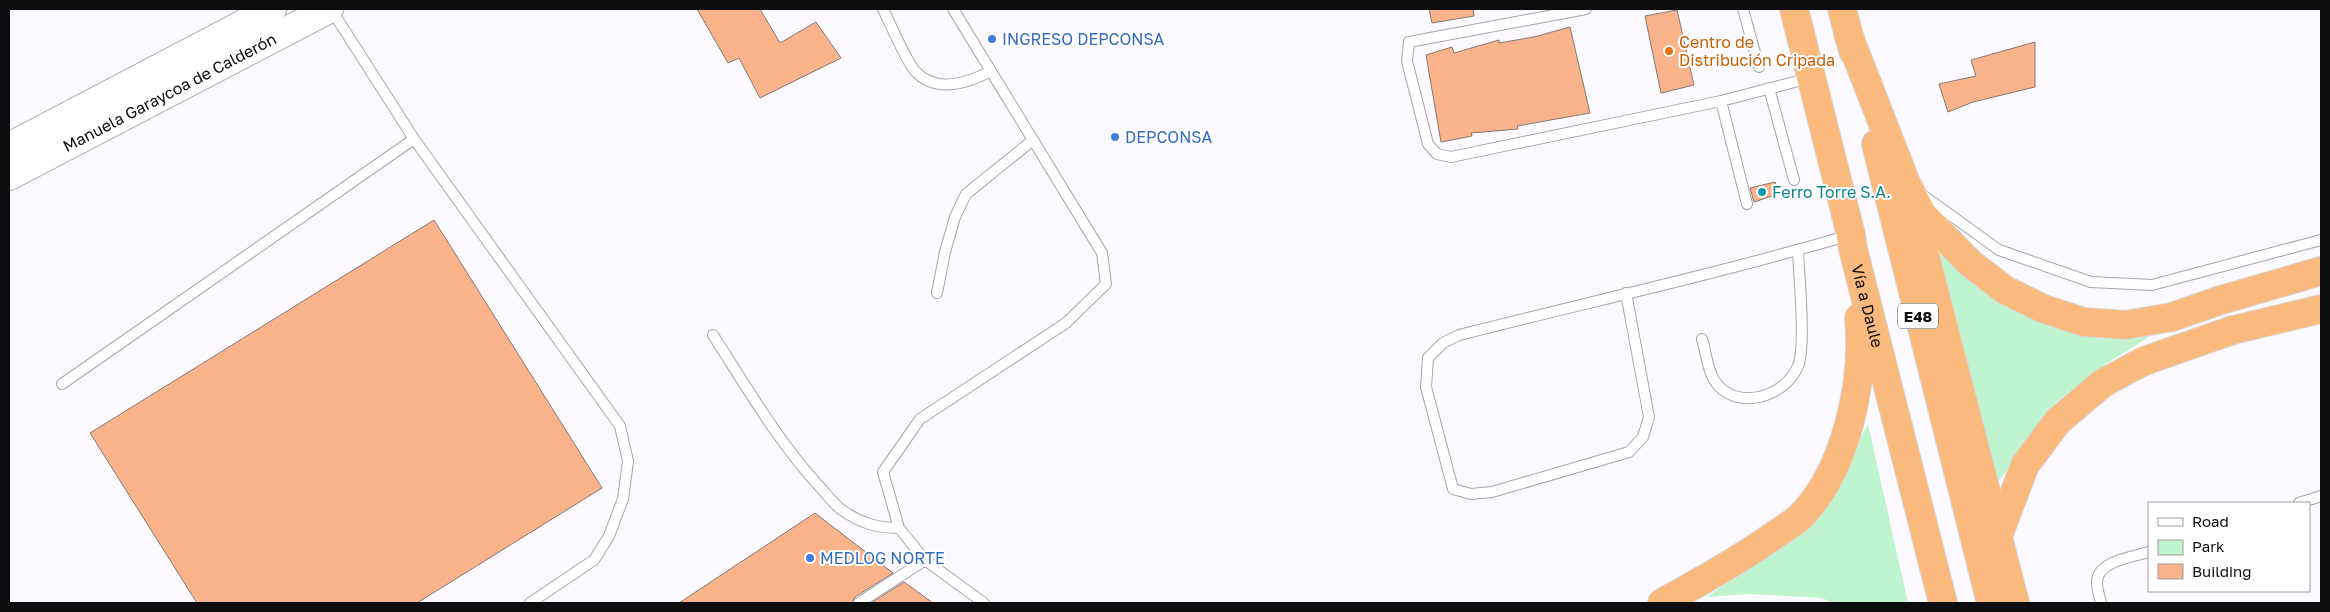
<svg xmlns="http://www.w3.org/2000/svg" width="2330" height="612" font-family="'Golos Text',sans-serif">
<style>
.green{fill:#bff5ce}
.building{fill:#fbb38b;stroke:#837872}
.lines{fill:none;stroke-linecap:round;stroke-linejoin:round}
.lane-casing{stroke:#a8a4ae;stroke-width:12}
.secondary-casing{stroke:#a8a4ae;stroke-width:30}
.highway-casing{stroke:#d8d8d9;stroke-width:30}
.lane{stroke:#fff;stroke-width:10}
.secondary{stroke:#fff;stroke-width:28}
.highway{stroke:#faba7d;stroke-width:28}
.shop-dot{fill:#3f7fe0;stroke:#fff;stroke-width:2}
.food-dot{fill:#e8710a;stroke:#fff;stroke-width:2}
.culture-dot{fill:#0f9aa8;stroke:#fff;stroke-width:2}
.labels{text-anchor:middle;dominant-baseline:central;stroke-width:4;stroke-linejoin:round;paint-order:stroke}
.shield{fill:#fff;stroke:#565557;stroke-width:1}
.shield-label{font-size:15px;font-weight:bold;fill:#0d0c0f}
.shop-label{font-size:16px;fill:#366cbe;stroke:#fff;text-anchor:start}
.food-label{font-size:16px;fill:#c56008;stroke:#fff;text-anchor:start}
.street-label{font-size:16px;fill:#0d0c0f;stroke:#fff}
.culture-label{font-size:16px;fill:#0d838f;stroke:#fff;text-anchor:start}
</style>
<rect width="100%" height="100%" fill="#fcfafe"/>
<!-- green -->
<path class="green" d="M1923,225l95,83 131,29 -45,28 -48,37 -63,87z
M1868,424l40,179h-76l-10,-5 -73,-4 -42,3 95,-66 36,-52z"/>
<!-- building -->
<path class="building" d="M697,9h63l20,34 36,-21 25,36 -81,40 -21,-40 -11,5z
M1429,9h44l1,7 -42,7z
M1677,10l17,75 -33,8 -16,-77z
M1570,27l20,86 -73,13 1,3 -47,4 1,3 -31,6 -15,-87 26,-8 2,6 45,-13v3l35,-6z
M2035,42v45l-62,15 -25,10 -9,-28 37,-8 -5,-16z
M1775,182l3,12 -24,8 -4,-14z
M434,220l168,268 -185,115h-220l-107,-170z
M815,513l78,60 -38,24 -3,6h-173z
M904,582l29,21h-62z"/>
<g class="lines">
<defs>
<path id="lane" d="M331,9l83,130 206,287 8,35 -5,38 -14,37 -15,24 -64,43
M883,9c7,14 23,52 32,62 21,23 53,12 76,0
M953,9l149,244 4,31 -40,39 -146,96 -37,53 16,56 26,32 59,43
M1586,9l-177,33 -2,19 21,83 9,10 14,3 270,-56 89,-23
M1743,9l16,58
M1769,88l25,92
M1721,101l26,103
M1920,193l79,57 92,32 61,3 169,-45
M937,293l8,-41 10,-35 11,-23 67,-54
M1626,293l23,124 -6,20 -14,15 -137,40 -21,2 -18,-5 -27,-102 2,-29 15,-15 16,-8c130,-33 262,-62 391,-100
M713,335c33,51 64,105 105,150 8,8 15,19 24,25 18,13 35,18 57,18
M1702,339c4,12 5,30 12,41 20,32 71,18 84,-14 8,-20 1,-90 0,-115
M62,384l352,-245
M2299,503l22,-7
M859,603l66,-43
M2101,603c-1,-6 -4,-13 -4,-20 -1,-22 36,-26 52,-31"/>
<g id="secondary">
<path d="M9,147l263,-138"/>
<path id="s1" d="M9,176l320,-167"/>
</g>
<g id="highway">
<path id="s2" d="M1794,9l57,226 2,14 90,354"/>
<path d="M1842,9l11,42"/>
<path d="M1848,34l58,149 16,31 48,49 35,27 39,19 40,13 42,3 46,-8 49,-17 100,-29"/>
<path d="M1876,144l115,459"/>
<path d="M1912,206l103,397"/>
<path d="M1998,536l27,-71 33,-44 45,-38 41,-22 89,-31 88,-21"/>
<path d="M1662,603c39,-22 78,-43 114,-69 9,-6 20,-12 27,-20 44,-47 62,-134 56,-196"/>
</g>
</defs>
<!-- lane casing -->
<use href="#lane" class="lane-casing"/>
<!-- secondary casing -->
<use href="#secondary" class="secondary-casing"/>
<!-- highway casing -->
<use href="#highway" class="highway-casing"/>
<!-- lane -->
<use href="#lane" class="lane"/>
<!-- secondary -->
<use href="#secondary" class="secondary"/>
<!-- highway -->
<use href="#highway" class="highway"/>
</g>
<!-- markers -->
<g class="shop-dot">
<circle cx="992" cy="39" r="5"/>
<circle cx="1115" cy="137" r="5"/>
<circle cx="810" cy="558" r="5"/>
</g>
<circle class="food-dot" cx="1669" cy="51" r="5"/>
<circle class="culture-dot" cx="1762" cy="192" r="5"/>
<g class="labels">
<!-- shield labels -->
<rect class="shield" x="1898" y="303.5" width="40" height="25" rx="4"/>
<g class="shield-label">
<text x="1918" y="316">E48</text>
</g>
<!-- shop labels -->
<g class="shop-label">
<text x="1002" y="39">INGRESO DEPCONSA</text>
<text x="1125" y="137">DEPCONSA</text>
<text x="820" y="558">MEDLOG NORTE</text>
</g>
<!-- food labels -->
<g class="food-label">
<text x="1679" y="42">Centro de<tspan x="1679" dy="18">Distribución Cripada</tspan></text>
</g>
<!-- street labels -->
<g class="street-label">
<text stroke="none"><textPath href="#s1" startOffset="181">Manuela Garaycoa de Calderón</textPath></text>
<text stroke="none"><textPath href="#s2" startOffset="306">Vía a Daule</textPath></text>
</g>
<!-- culture labels -->
<g class="culture-label">
<text x="1772" y="192">Ferro Torre S.A.</text>
</g>
</g>
<!-- border -->
<rect width="2330" height="612" fill="none" stroke="#0d0c0f" stroke-width="20"/>
<!-- legend -->
<rect x="2148" y="502" width="162" height="90" fill="#ffffff" stroke="#9e9e9f"/>
<rect x="2158" y="518" width="25" height="8" fill="#ffffff" stroke="#9e9e9f"/>
<text x="2192" y="527" font-size="15" fill="#0d0c0f">Road</text>
<rect x="2158" y="540" width="25" height="15" fill="#bff5ce" stroke="#9e9e9f"/>
<text x="2192" y="552" font-size="15" fill="#0d0c0f">Park</text>
<rect x="2158" y="564" width="25" height="15" fill="#fbb38b" stroke="#9e9e9f"/>
<text x="2192" y="577" font-size="15" fill="#0d0c0f">Building</text>
</svg>
